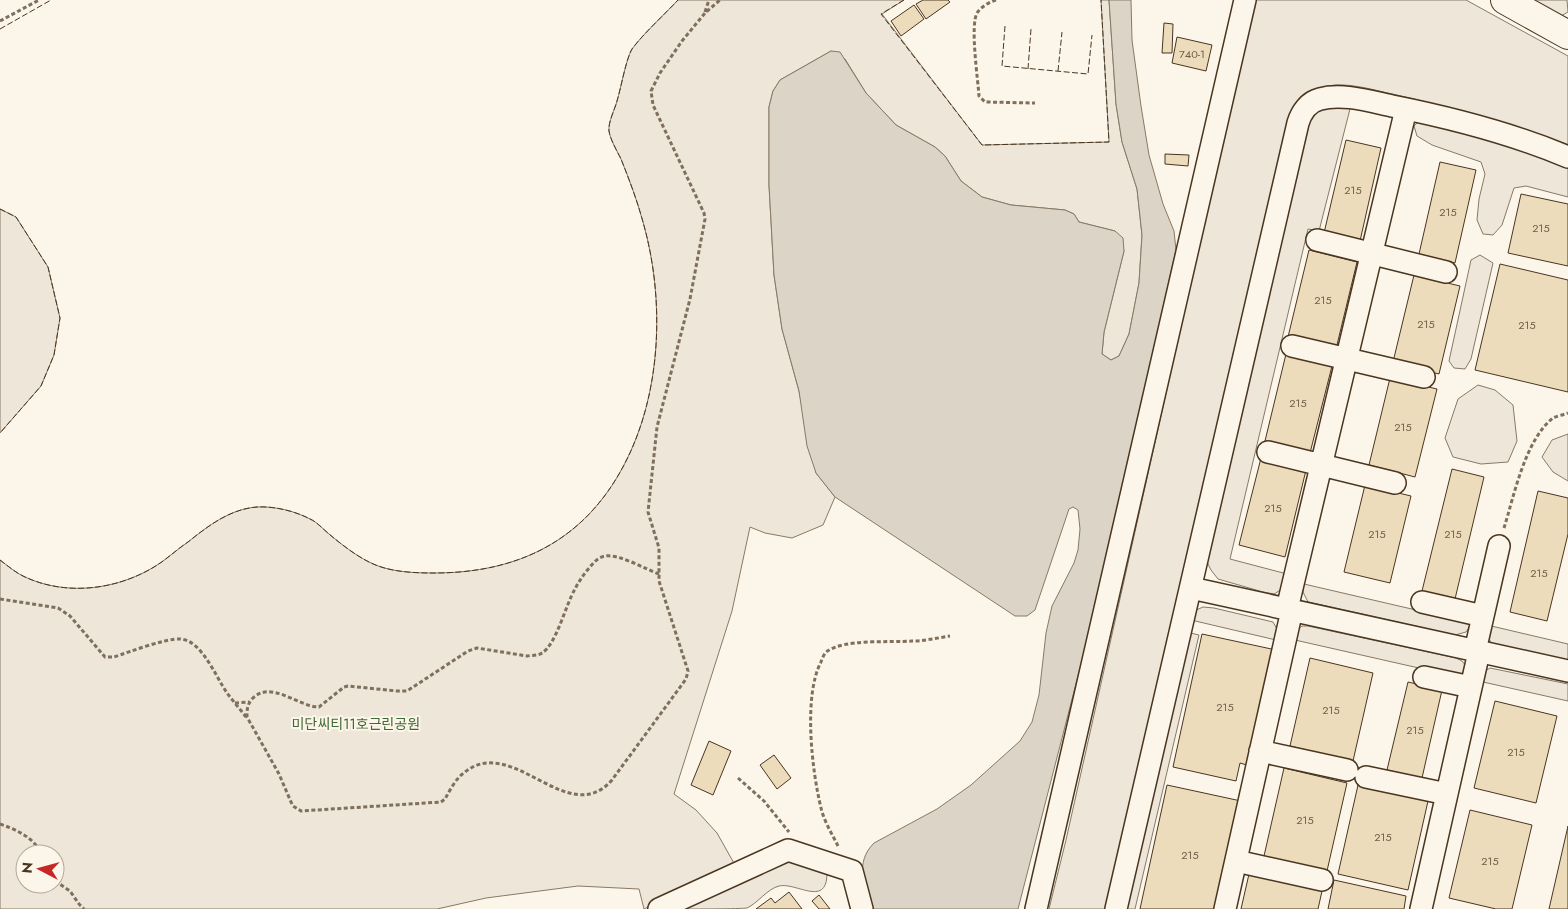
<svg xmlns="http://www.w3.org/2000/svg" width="1568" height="909" font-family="Jost,'Noto Sans KR',sans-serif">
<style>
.green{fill:#ede6d9;stroke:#887966;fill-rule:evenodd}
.water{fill:#dcd4c6;stroke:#887966}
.building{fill:#ecdcbc;stroke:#4a3520}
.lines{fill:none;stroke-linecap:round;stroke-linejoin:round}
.minor-casing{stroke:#4a3520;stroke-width:24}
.major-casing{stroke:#4a3520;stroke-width:30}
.path{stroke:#7f6f5c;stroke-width:3;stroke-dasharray:4 2.5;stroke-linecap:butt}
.minor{stroke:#fbf6e9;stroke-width:21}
.major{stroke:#fbf6e9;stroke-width:28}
.fence{stroke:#4a3520;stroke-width:1;stroke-dasharray:6 2.5;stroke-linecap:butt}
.labels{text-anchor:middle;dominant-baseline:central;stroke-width:4;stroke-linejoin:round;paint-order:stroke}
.number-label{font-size:11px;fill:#725f47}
.park-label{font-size:14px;fill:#436837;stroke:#fbf6e9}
</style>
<rect width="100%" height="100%" fill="#fbf6e9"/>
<!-- green -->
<path class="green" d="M678,0h226l-22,14 100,131 127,-3 -8,-142h8l7,104 6,38 15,47 5,46 -3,48 -10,51 -10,22 -8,4 -9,-6 2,-22 20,-81 -9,-20 -36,-9 -5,-8 -9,-4 -54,-5 -29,-8 -21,-16 -16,-25 -10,-9 -39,-22 -30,-32 -21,-34 -14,-8 -51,29 -7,11 -4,16v78l5,90 8,54 17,62 17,82 19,24 -12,28 -31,13 -27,-5 -15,-6 -18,84 -58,183 22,16 21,23 18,32 -91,44 -5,-20 -61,-3 -92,12 -49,11h-437v-349c8,6 16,13 25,17 41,19 91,13 129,-10 12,-7 22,-17 34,-25 20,-16 42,-33 69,-35 17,-1 38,4 53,12 7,3 13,10 19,15 12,10 26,21 40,28 19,10 44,11 65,11 84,0 150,-32 190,-108 38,-72 41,-166 19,-243 -6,-22 -14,-43 -22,-63 -4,-8 -11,-20 -12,-28 -1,-9 6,-22 8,-30 4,-13 9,-42 15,-52 11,-15 33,-35 46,-49zM25,854h30v30h-30z
M1254,0h212l102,56v90c-58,-21 -116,-39 -176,-52 -18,-4 -38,-10 -57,-9 -8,1 -18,3 -26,6 -11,4 -15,16 -20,26l-183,792h-57l17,-69z
M1529,0h38l1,12 -7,4z
M1351,105l-32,126 -11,-2 -78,330 57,15 -5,15 -8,5 -11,-2 -45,-13 -7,-9 -5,-10 97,-436 17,-18z
M1420,120l28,4 120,40v33l-42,-11 -12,2 -12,37 -9,10 -10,-1 -6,-14 2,-21 6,-25 -4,-12 -49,-17 -15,-9 -3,-10z
M0,209l16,8 32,50 12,51 -6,37 -13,31 -41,47z
M1480,255l13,8 -22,96 -6,10 -11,-1 -5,-7 22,-101z
M1478,385l17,5 18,15 4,36 -9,21 -27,2 -28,-7 -8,-19 13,-39z
M1568,434v47l-15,-9 -11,-15 10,-17z
M1304,584l168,39 -6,9 -11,3 -147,-33 -5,-10z
M1203,607l11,1 59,14 4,7 -1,11 -85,-20 3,-9z
M1487,625l81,19v17l-77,-18 -4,-9z
M1302,626h6l148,32 6,3 4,5 -3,12 -168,-38 3,-11z
M1186,632l13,3 -64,274h-13z
M1490,668l78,16v17l-85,-19 2,-11z
M788,858l39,13c1,38 -30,11 -48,15 -12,3 -21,17 -32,22 -7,1 -55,1 -66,1z"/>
<!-- water -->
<path class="water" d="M1109,0h22l1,40 9,66 8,49 14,49 11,27 2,19 -80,356 -78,303h-147c-6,-24 -17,-46 3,-66l63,-34 34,-24 49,-44 12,-19 7,-27 7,-62 6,-27 22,-43 4,-13 2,-21 -2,-19 -5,-3 -4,2 -34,101 -8,6h-12l-180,-119 -19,-24 -9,-27 -8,-55 -17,-62 -8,-54 -5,-90v-78l4,-16 7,-11 51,-29 9,1 26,41 30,32 39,22 10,9 16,25 21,16 29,8 54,5 9,4 5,8 36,9 8,7 1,13 -20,81 -2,22 9,6 8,-4 10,-22 10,-51 3,-48 -5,-46 -15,-47 -6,-38z"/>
<!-- building -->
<path class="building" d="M923,0h25l2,2 -24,17 -10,-15z
M914,5l10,14 -23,17 -10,-15z
M1164,23l9,1 -1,29h-10z
M1177,37l35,8 -6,26 -34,-8z
M1346,140l35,8 -21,93 -36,-8z
M1165,154l24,1 -1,11 -23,-2z
M1440,162l36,8 -21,93 -36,-9z
M1521,194l47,10v62l-60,-13z
M1309,250l48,12 -21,87 -48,-12z
M1500,264l68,16v112l-93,-22z
M1414,275l46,11 -21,88 -46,-12z
M1286,354l46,12 -22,87 -45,-12z
M1390,378l47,11 -22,88 -46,-12z
M1261,458l45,12 -21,87 -46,-12z
M1452,469l32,8 -29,122 -33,-8z
M1365,485l46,11 -21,87 -46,-11z
M1538,491l30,7v36l-21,87 -37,-9z
M1202,634l74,16 -26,116 -10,-3 -4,18 -63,-14z
M1310,658l63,15 -20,88 -63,-15z
M1408,682l34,8 -20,88 -35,-8z
M1495,701l62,15 -21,87 -62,-15z
M709,741l22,10 -18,44 -22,-10z
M774,755l17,23 -14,11 -17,-24z
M1284,768l63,15 -20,88 -63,-15z
M1167,785l74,16 -24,108h-77z
M1358,785l70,16 -20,89 -70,-16z
M1470,810l62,15 -20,84h-16l-47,-11z
M1568,826v83h-19z
M1249,874l73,17 -4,18h-77z
M1334,880l72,16 -2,13h-76z
M789,892l13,17h-46l15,-11 4,5z
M819,895l11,14h-11l-7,-8z"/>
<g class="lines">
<defs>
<path id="minor" d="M1317,240l129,32
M1292,346l132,31
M1268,452l127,31
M1191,588l377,83
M1422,602l61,14
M1287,609l119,-500
M1475,651l24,-105
M1424,677l47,10
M1260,751l87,19
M1366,777l81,17
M1236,861l86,19
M659,909l129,-59 64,21 10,38
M1036,909l209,-909
M1116,909l182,-786c3,-10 10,-21 22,-24 22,-6 49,2 72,7 60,12 119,27 176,51
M1225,909l67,-299
M1421,909l58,-257"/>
<path id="major" d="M1505,0l63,35"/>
</defs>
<!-- minor casing -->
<use href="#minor" class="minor-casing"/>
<!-- major casing -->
<use href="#major" class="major-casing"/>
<!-- path -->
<path class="path" d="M996,0c-7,2 -15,7 -19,13 -7,13 1,67 2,83l6,6 50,1
M705,12l4,-12
M0,21l39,-21
M1504,528c10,-32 21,-88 49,-110 4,-2 10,-3 15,-5
M659,574c-14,-5 -39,-20 -54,-18 -6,1 -11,6 -15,11 -6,7 -11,14 -15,22 -9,15 -19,56 -33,64 -4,3 -10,2 -15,3l-50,-8 -9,3 -61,40h-10l-49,-5 -4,1 -25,20c-21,0 -48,-28 -67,-8 -5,6 -5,11 -5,18l32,57 12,28 2,4 8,5 140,-9 4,-3c5,-9 11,-21 20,-27 48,-38 103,58 147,8l74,-101 2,-8 -29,-90v-33l-11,-36 9,-85 33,-128 15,-80 -1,-6 -51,-108 -2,-14 9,-18 22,-32 23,-28 15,-13
M0,599l58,9 12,8 35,41h9c15,-5 52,-19 67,-18 21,2 35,38 46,54 6,8 13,16 19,24
M235,703l14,-1
M738,778l26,23 25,31
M0,824c17,6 33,13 42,30
M838,846c-6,-12 -14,-25 -17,-38 -9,-37 -18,-112 0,-146 1,-3 3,-8 5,-10 19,-14 63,-9 86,-11 12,0 25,-3 38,-5
M55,881l15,10 9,13 5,5"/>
<!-- minor -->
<use href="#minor" class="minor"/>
<!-- major -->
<use href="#major" class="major"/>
<!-- fence -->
<path class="fence" d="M904,0l-23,14 101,131 127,-3 -8,-142
M1005,26l-3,40 86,8 4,-39
M0,29l51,-29
M1028,69l3,-40
M1058,71l4,-39
M0,209l16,8 32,50 12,51 -6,37 -13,31 -41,47
M0,560c8,6 16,13 25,17 41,19 91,13 129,-10 12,-7 22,-17 34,-25 20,-16 42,-33 69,-35 17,-1 38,4 53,12 7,3 13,10 19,15 12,10 26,21 40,28 19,10 44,11 65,11 84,0 150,-32 190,-108 38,-72 41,-166 19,-243 -6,-22 -14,-43 -22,-63 -4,-8 -11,-20 -12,-28 -1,-9 6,-22 8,-30 4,-13 9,-42 15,-52 11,-15 33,-35 46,-49"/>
</g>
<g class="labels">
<!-- number labels -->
<g class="number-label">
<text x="1192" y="54">740-1</text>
<text x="1353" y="190">215</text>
<text x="1448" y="212">215</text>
<text x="1541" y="228">215</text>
<text x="1323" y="300">215</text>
<text x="1426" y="324">215</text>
<text x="1527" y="325">215</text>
<text x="1298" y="403">215</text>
<text x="1403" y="427">215</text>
<text x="1273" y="508">215</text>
<text x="1377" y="534">215</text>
<text x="1453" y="534">215</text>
<text x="1539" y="573">215</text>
<text x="1225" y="707">215</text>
<text x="1331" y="710">215</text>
<text x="1415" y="730">215</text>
<text x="1516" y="752">215</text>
<text x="1305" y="820">215</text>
<text x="1383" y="837">215</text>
<text x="1190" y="855">215</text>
<text x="1490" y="861">215</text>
</g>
<!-- park labels -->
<g class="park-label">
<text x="356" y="724">미단씨티11호근린공원</text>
</g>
</g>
<!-- north arrow -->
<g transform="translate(40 869) rotate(276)"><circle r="24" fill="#fbf6e9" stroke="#b4a999"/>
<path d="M0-4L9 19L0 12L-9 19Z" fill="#c62828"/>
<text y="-8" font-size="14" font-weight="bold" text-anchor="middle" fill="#4a3520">N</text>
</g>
</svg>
